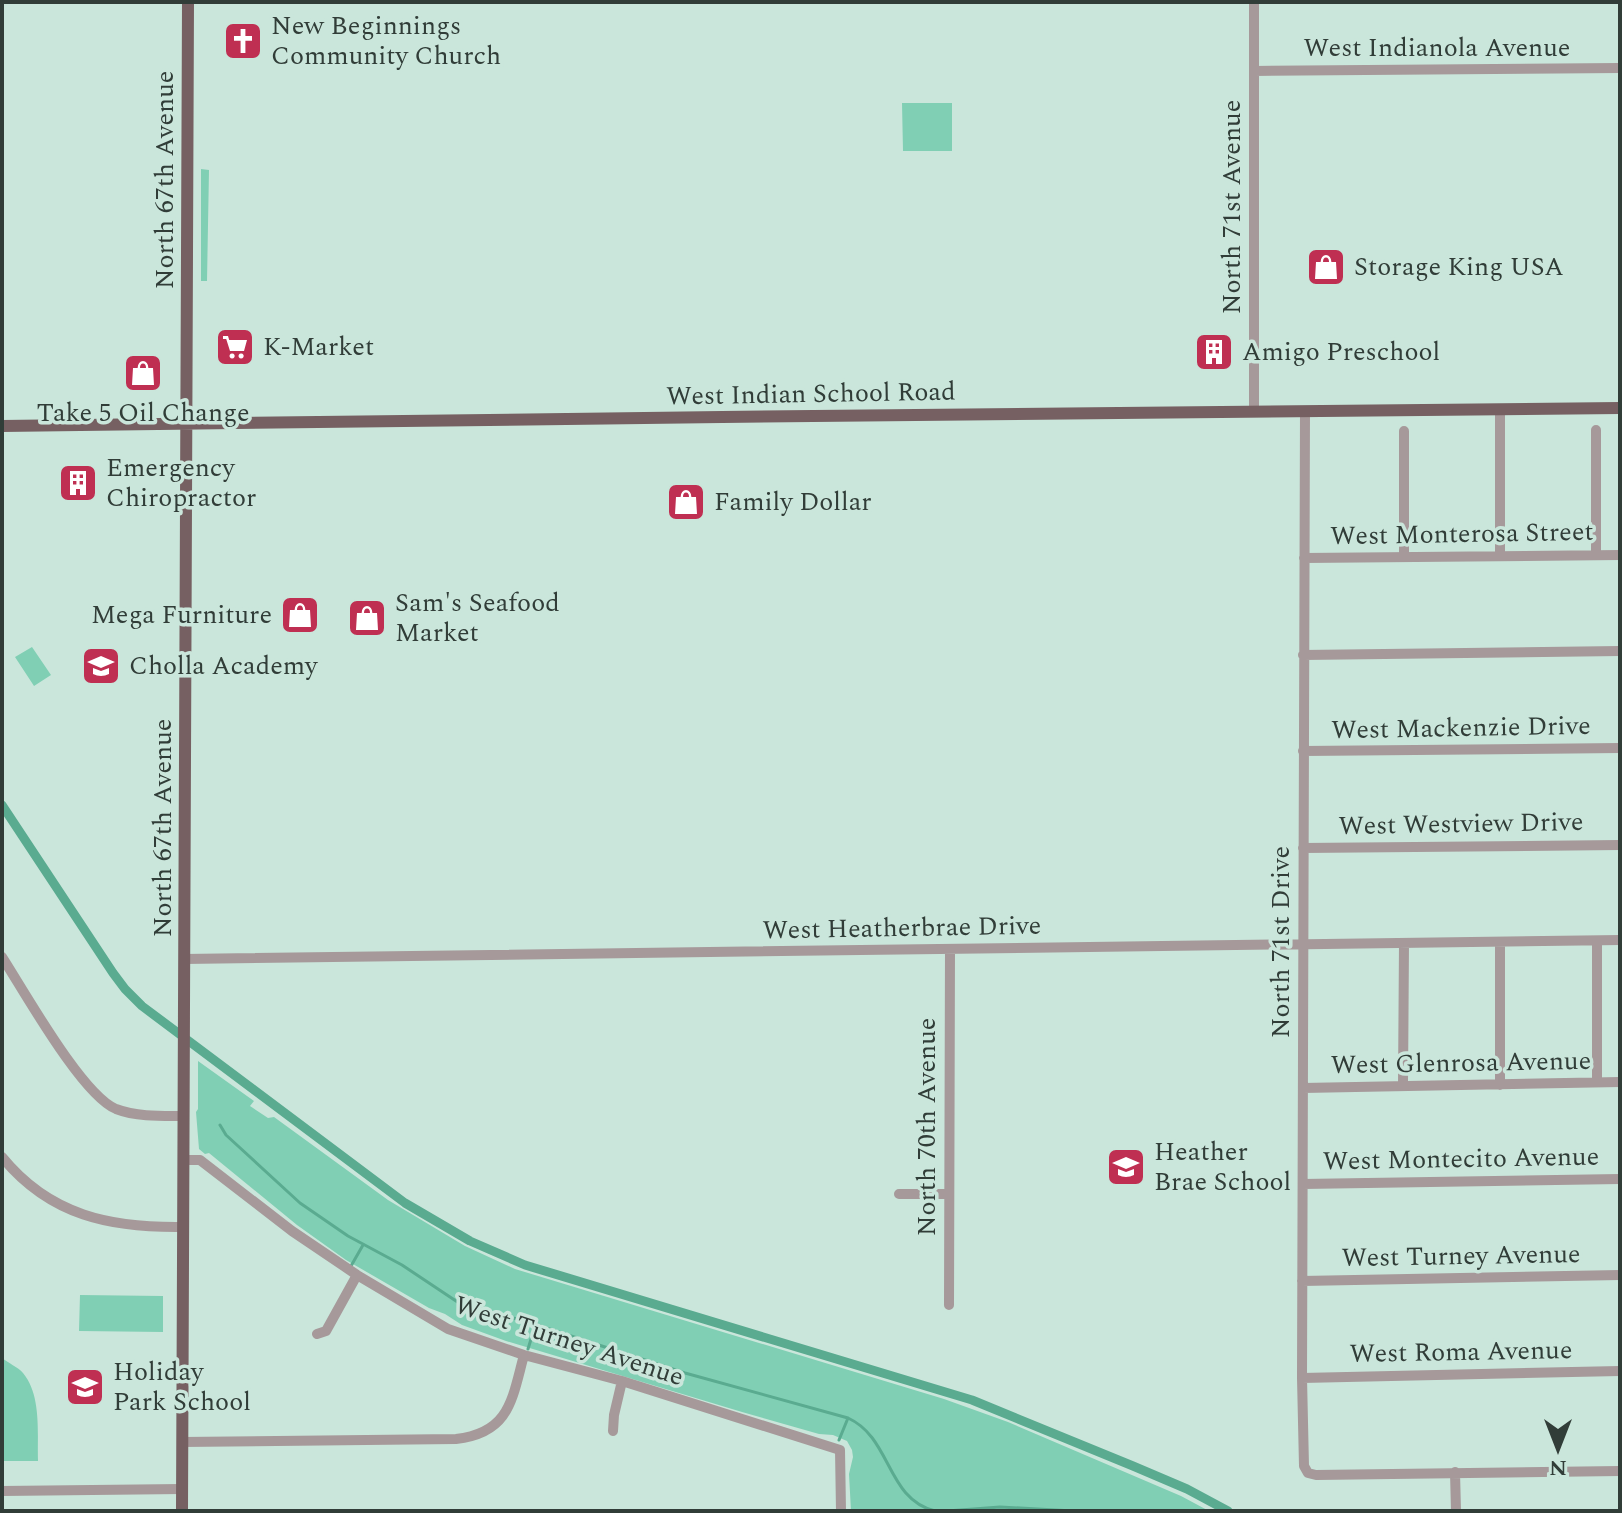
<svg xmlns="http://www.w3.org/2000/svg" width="1622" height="1513" font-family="Spectral,serif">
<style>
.green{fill:#80cfb4}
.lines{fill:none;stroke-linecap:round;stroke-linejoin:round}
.stream{stroke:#5aab90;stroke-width:3}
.canal{stroke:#5aab90;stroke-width:9}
.minor{stroke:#a6999a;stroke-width:10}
.major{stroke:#766062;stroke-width:12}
.labels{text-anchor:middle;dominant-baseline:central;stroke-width:7;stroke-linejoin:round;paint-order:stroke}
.poi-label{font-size:26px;fill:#313d38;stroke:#cae6db;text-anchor:start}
.street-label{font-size:26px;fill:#313d38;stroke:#cae6db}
</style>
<rect width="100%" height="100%" fill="#cae6db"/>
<!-- green -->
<path class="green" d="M902,103h50v48h-49z
M201,169l8,1 -2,111h-6z
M32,647l19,28 -17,11 -19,-29z
M198,1061l56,40 -4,5 18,12 6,-1 114,83 77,46 50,23 429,130 64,23 173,74 28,15h-358l-2,-37 4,-17 -1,-7 -5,-9 -14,-6 -14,-1 -77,-22 -236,-71 -44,-16 -17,-11 -16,-6 -83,-48 -49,-35 -88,-72 -4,1 -6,-5 -3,-37 2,-3z
M80,1295l83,1v36l-84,-1z
M2,1358c6,5 16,9 21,15 19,23 14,61 15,88h-36z"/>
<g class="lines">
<!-- stream -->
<path class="stream" d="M220,1125l6,10 74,68 48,33 54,29 57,38 72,20 154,50 163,45c44,20 38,81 87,93
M351,1266l12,-21
M528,1349l7,-23
M839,1440l9,-22
M947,1511l53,-4 73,4"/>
<!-- canal -->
<path class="canal" d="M2,805l111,168 12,16 17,17 263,197 65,38 55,24 447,135 161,66 54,23 41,22"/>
<!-- minor -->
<path class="minor" d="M1254,71l366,-3
M1500,409v147
M1254,411v-409
M1305,411l-3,967 2,88 4,7 8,2 304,-4
M1596,430v125
M1404,431v126
M1304,558l316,-3
M1303,655l317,-4
M1303,751l317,-3
M1303,848l317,-3
M2,957c22,34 80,138 114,152 21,8 46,7 68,7
M184,959l1436,-19
M1597,1082v-141
M1403,1085l1,-142
M1500,1085v-143
M1303,1088l317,-6
M2,1157c48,59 109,71 181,70
M183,1160h17l92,71 65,44 91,54 76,26 98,26 218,69 1,61
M1303,1184l317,-5
M899,1194h50
M1302,1281l318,-6
M949,1305l1,-356
M317,1334l9,-3 31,-56
M1302,1378l318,-7
M613,1431l1,-16 8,-34
M182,1442l274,-3c54,-6 56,-40 68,-84
M1455,1472l1,39
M2,1491l180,-2"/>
<!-- major -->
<path class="major" d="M2,426l720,-9 898,-9
M182,1511l6,-1509"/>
</g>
<!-- icons -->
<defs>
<symbol id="church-square" viewBox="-11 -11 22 22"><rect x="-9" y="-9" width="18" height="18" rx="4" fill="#bf2f52" stroke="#cae6db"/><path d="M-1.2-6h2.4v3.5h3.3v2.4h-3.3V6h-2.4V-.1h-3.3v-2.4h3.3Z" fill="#fff"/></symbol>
<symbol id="shop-square" viewBox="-11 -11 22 22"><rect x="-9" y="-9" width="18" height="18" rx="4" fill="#bf2f52" stroke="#cae6db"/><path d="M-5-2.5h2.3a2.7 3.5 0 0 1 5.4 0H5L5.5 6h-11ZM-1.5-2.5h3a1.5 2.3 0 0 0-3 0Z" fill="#fff"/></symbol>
<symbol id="supermarket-square" viewBox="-11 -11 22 22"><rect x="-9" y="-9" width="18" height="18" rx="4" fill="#bf2f52" stroke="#cae6db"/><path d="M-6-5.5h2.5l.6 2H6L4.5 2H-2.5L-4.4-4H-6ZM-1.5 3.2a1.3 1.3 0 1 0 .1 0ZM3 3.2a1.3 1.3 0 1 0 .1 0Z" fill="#fff"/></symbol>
<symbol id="building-square" viewBox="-11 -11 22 22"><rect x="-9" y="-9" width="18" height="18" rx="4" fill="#bf2f52" stroke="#cae6db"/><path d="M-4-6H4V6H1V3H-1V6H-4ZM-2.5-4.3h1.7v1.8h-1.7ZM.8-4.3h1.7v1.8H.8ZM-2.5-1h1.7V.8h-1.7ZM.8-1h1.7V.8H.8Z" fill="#fff"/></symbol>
<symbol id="school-square" viewBox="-11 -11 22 22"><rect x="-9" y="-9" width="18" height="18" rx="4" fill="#bf2f52" stroke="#cae6db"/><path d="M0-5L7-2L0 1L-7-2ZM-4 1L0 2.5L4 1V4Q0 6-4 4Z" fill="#fff"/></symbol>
</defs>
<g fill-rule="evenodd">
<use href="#church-square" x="221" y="19" width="44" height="44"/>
<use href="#shop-square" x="1304" y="245" width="44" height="44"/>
<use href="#supermarket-square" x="213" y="325" width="44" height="44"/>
<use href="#building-square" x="1192" y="330" width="44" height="44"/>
<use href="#shop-square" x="121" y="351" width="44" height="44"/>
<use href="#building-square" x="56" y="461" width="44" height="44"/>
<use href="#shop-square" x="664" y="480" width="44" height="44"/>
<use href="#shop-square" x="278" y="593" width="44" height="44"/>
<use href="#shop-square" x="345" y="596" width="44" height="44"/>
<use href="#school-square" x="79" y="644" width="44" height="44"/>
<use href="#school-square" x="1104" y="1145" width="44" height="44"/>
<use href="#school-square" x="63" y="1365" width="44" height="44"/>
</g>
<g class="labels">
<!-- poi labels -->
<g class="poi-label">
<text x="271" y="26">New Beginnings<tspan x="271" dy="30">Community Church</tspan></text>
<text x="1354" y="267">Storage King USA</text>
<text x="263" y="347">K-Market</text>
<text x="1242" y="352">Amigo Preschool</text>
<text x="143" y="413" text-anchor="middle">Take 5 Oil Change</text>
<text x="106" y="468">Emergency<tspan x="106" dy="30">Chiropractor</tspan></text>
<text x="714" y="502">Family Dollar</text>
<text x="395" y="603">Sam's Seafood<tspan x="395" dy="30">Market</tspan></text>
<text x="272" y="615" text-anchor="end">Mega Furniture</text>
<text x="129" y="666">Cholla Academy</text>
<text x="1154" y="1152">Heather<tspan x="1154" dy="30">Brae School</tspan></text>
<text x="113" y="1372">Holiday<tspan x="113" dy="30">Park School</tspan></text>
</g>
<!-- street labels -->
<g class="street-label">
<text x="1437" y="48">West Indianola Avenue</text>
<text transform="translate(165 180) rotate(-90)">North 67th Avenue</text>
<text transform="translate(1232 207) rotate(-90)">North 71st Avenue</text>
<text transform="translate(811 394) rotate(-1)">West Indian School Road</text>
<text transform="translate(1462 534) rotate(-1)">West Monterosa Street</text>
<text transform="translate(1461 728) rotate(-1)">West Mackenzie Drive</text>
<text transform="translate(1461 824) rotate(-1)">West Westview Drive</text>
<text transform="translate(163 828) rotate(-90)">North 67th Avenue</text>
<text transform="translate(902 928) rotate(-1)">West Heatherbrae Drive</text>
<text transform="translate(1281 942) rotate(-90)">North 71st Drive</text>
<text transform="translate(1461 1063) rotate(-1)">West Glenrosa Avenue</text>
<text transform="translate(927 1127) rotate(-90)">North 70th Avenue</text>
<text transform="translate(1461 1159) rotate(-1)">West Montecito Avenue</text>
<text transform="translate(1461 1256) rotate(-1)">West Turney Avenue</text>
<text transform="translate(569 1341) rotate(18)">West Turney Avenue</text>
<text transform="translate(1461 1352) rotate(-1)">West Roma Avenue</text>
</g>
</g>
<!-- border -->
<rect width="1622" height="1513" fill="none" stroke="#313d38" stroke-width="8"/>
<!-- north arrow -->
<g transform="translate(1558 1449) rotate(180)" stroke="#cae6db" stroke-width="6" paint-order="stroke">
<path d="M0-6L14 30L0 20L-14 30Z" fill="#313d38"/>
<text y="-12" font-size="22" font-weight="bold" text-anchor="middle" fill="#313d38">N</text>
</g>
</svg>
